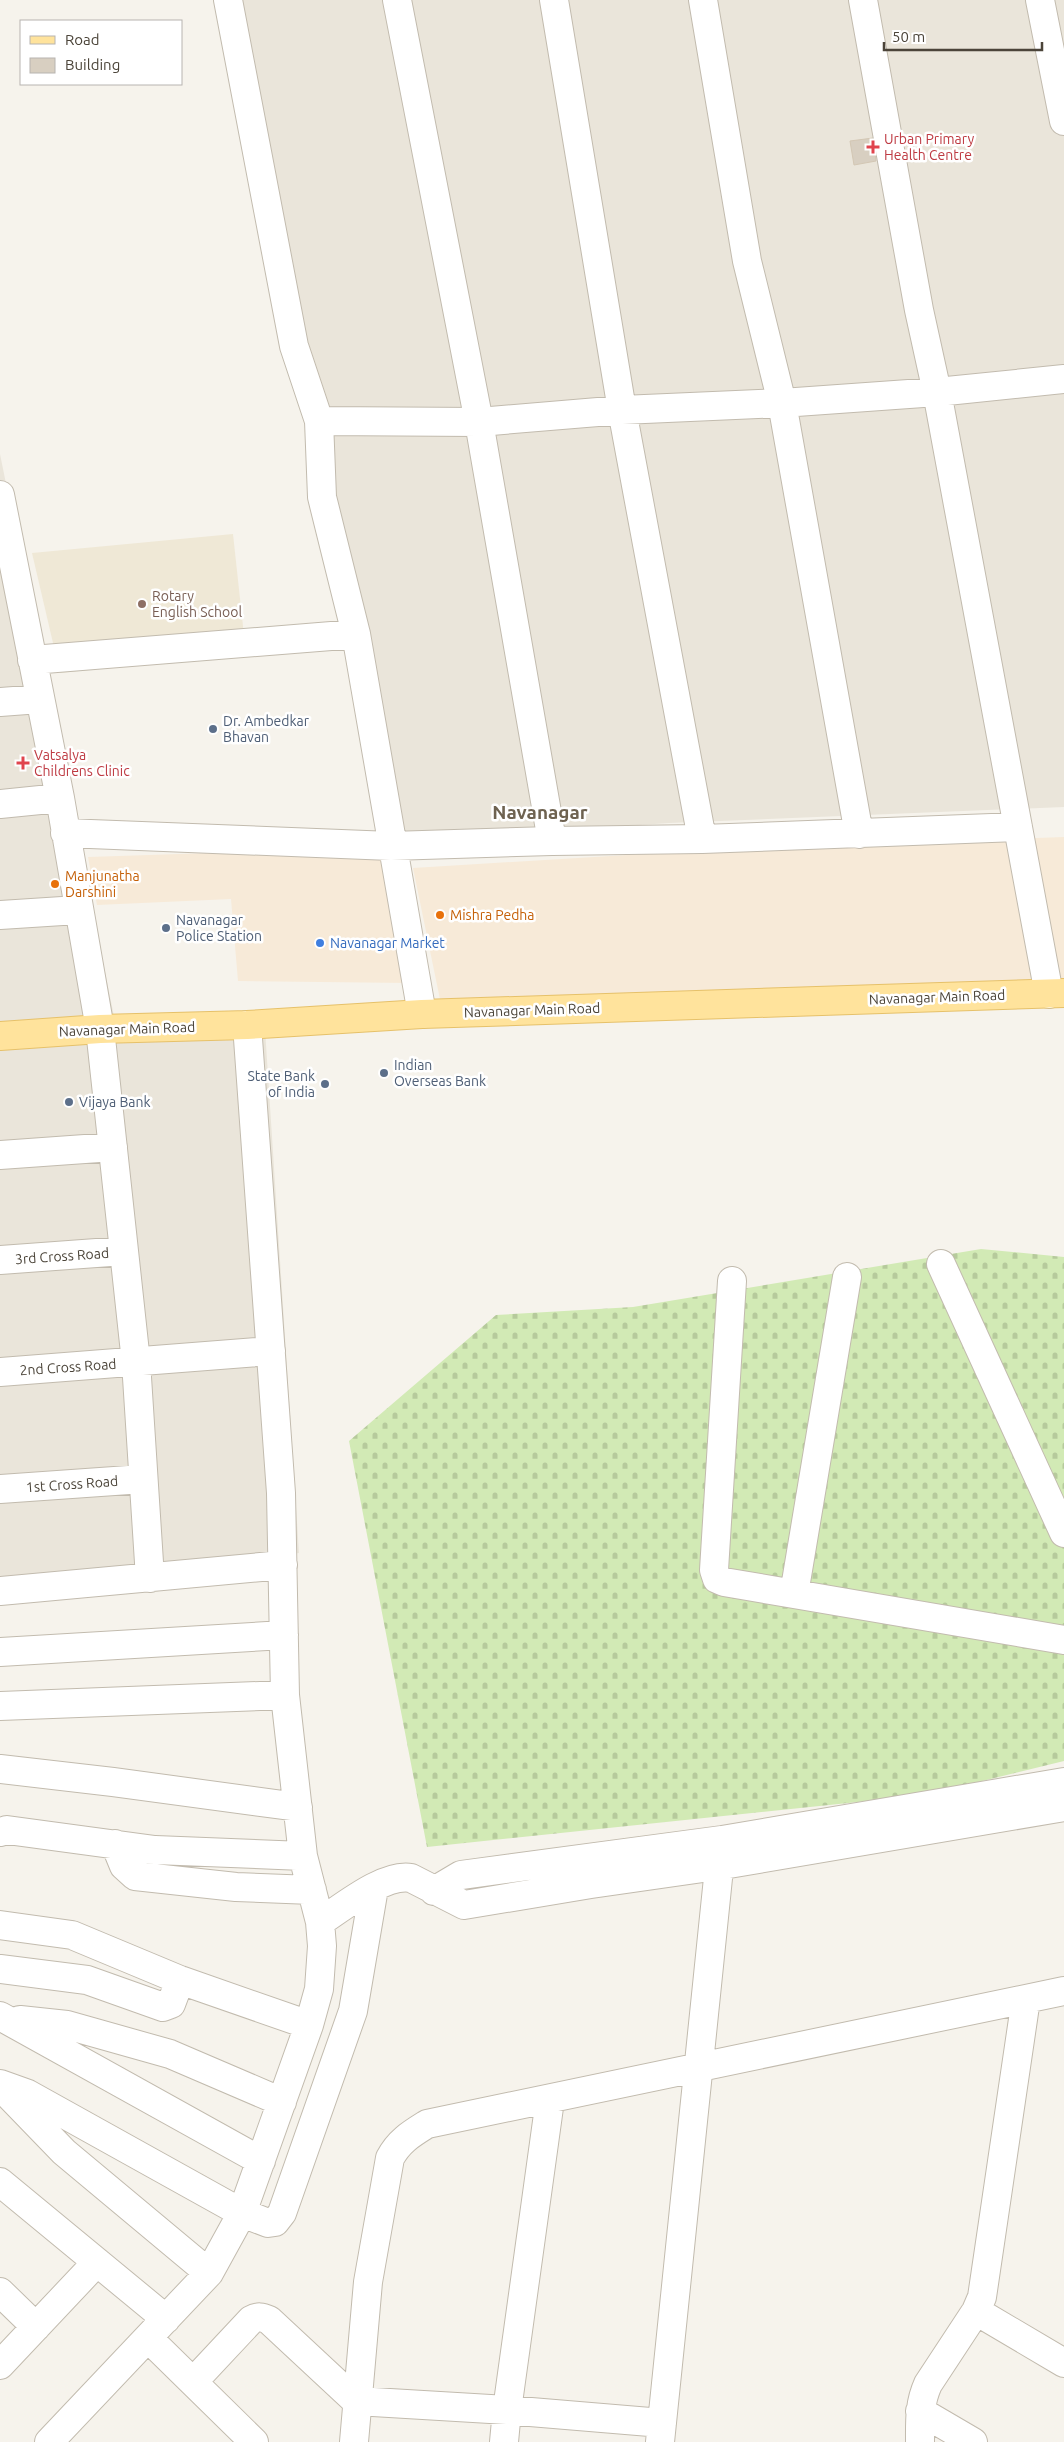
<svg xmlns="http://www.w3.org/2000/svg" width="1064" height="2442" font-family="Ubuntu,sans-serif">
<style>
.residential{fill:#eae5da}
.commercial{fill:#f7ead8}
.education{fill:#efe8d6}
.cemetery{fill:url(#cemetery-stones)}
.building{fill:#d8cfc1;stroke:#d3c7b4}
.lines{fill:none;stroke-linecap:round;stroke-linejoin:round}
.minor-casing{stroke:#c2bbae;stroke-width:30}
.major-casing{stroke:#e6c16a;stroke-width:30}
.minor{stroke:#fff;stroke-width:28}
.major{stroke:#ffe39c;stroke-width:28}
.health-dot{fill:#e0444e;stroke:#fff;stroke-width:2}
.education-dot{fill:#8d6e63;stroke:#fff;stroke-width:2}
.service-dot{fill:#5c6f8a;stroke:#fff;stroke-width:2}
.food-dot{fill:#e8710a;stroke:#fff;stroke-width:2}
.shop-dot{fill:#3f7fe0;stroke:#fff;stroke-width:2}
.labels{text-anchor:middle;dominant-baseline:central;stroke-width:5;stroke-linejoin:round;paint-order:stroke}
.health-label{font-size:14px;fill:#be3a42;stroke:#fff;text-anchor:start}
.education-label{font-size:14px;fill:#785e54;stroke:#fff;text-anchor:start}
.service-label{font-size:14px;fill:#4e5e75;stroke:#fff;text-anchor:start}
.food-label{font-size:14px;fill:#c56008;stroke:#fff;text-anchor:start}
.shop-label{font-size:14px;fill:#366cbe;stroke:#fff;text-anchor:start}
.street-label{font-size:14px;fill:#4b4439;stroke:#fff}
.district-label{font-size:19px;font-weight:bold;fill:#6e6250;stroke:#fff}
</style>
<defs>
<pattern id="cemetery-stones" width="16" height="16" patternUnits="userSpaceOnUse" patternTransform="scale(1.25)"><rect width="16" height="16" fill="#d2eab5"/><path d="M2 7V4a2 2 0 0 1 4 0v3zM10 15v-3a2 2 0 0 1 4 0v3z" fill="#b6ca9c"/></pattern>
</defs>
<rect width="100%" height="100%" fill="#f6f3ec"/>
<!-- residential -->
<path class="residential" d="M226,0h838v807l-395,16 -290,20 -71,-429z
M0,454l117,577 148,-2 34,524 -166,28 -133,10z"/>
<!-- commercial -->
<path class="commercial" d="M1064,837v149l-621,28 -30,-146 280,-17z
M392,847l17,136 -171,-2 -7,-82 -134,6 -9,-48z"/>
<!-- education -->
<path class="education" d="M233,534l13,120 -186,19 -28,-120z"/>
<!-- cemetery -->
<path class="cemetery" d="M981,1249l83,8v504l-139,34 -498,52 -78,-406 147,-126 137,-8z"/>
<!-- building -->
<path class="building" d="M873,138l3,23 -22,4 -4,-24z"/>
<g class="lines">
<defs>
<path id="minor" d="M228,0l66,346 25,75 3,76 34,137 66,380
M554,0l68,410 80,429
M703,0l44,261 35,142 77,431
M863,0l56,310 18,82 112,602
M1040,0l24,121
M319,421l160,1 143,-12 160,-7 155,-11 127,-13
M0,495l60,303 40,231 36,333 14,216
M32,660l324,-26
M0,702l40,-3
M0,804l60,-6
M65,833l326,13 161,-5 -73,-419 -82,-422
M552,841l150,-2 316,-12
M0,915l78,-5
M0,1155l113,-8
M0,1260l124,-9
M941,1264l123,269
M732,1281l-18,289 3,9 7,3 340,58
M0,1372l271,-21
M0,1489l143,-10
M0,1591l283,-26
M794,1594l53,-317
M0,1652l284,-17
M0,1706l285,-11
M0,1769l113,13 185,25
M0,1832l7,-2 148,20 148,6
M115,1844l9,22 11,10 101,11 76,3
M434,1891l27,-16 261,-35 342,-58
M320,1922c22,-14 64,-49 91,-44l53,27 127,-21 126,-18 347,-59
M0,1925l72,10 108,45 129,45
M0,1969l87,11 76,27 8,-3 9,-24
M0,2016l261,145
M20,2020l47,5 103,29 112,48
M0,2084l28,10 214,119 26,10 7,-1 7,-9 71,-202 21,-123
M6,2092l58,60 145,121
M0,2182l166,137
M0,2292l36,35
M976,2311l88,52
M148,2338l106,104
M0,2365l97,-103
M193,2382l58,-62c7,-4 11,-3 18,0l87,81 151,9 155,13
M920,2411l53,31
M49,2442l160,-169 33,-60 67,-188 10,-36 3,-43 -2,-24 -17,-66 -18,-161 -4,-202 -34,-468
M354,2442l14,-160 22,-124c9,-17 21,-24 37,-34l637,-133
M504,2442l3,-32 43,-310
M660,2442l61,-593
M920,2442c0,-21 -1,-38 8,-58l48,-73 6,-14 44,-298"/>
<path id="major" d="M0,1036l100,-7 147,-4 175,-11 642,-21"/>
</defs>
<!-- minor casing -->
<use href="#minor" class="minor-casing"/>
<!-- major casing -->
<use href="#major" class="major-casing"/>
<!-- minor -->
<use href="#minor" class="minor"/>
<!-- major -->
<use href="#major" class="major"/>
</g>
<!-- markers -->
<g class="health-dot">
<path d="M870.5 139.5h5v5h5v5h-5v5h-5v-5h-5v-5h5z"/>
<path d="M20.5 755.5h5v5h5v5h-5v5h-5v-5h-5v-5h5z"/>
</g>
<circle class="education-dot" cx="142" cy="604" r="5"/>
<g class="service-dot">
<circle cx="213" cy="729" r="5"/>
<circle cx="166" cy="928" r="5"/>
<circle cx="384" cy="1073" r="5"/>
<circle cx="325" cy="1084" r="5"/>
<circle cx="69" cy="1102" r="5"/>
</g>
<g class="food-dot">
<circle cx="55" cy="884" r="5"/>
<circle cx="440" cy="915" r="5"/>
</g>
<circle class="shop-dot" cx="320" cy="943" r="5"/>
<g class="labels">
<!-- health labels -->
<g class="health-label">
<text x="884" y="139">Urban Primary<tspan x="884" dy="16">Health Centre</tspan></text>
<text x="34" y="755">Vatsalya<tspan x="34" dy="16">Childrens Clinic</tspan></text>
</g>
<!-- education labels -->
<g class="education-label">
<text x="152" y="596">Rotary<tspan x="152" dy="16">English School</tspan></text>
</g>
<!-- service labels -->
<g class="service-label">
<text x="223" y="721">Dr. Ambedkar<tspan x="223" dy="16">Bhavan</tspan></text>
<text x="176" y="920">Navanagar<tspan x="176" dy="16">Police Station</tspan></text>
<text x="394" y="1065">Indian<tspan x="394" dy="16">Overseas Bank</tspan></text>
<text x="315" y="1076" text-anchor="end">State Bank<tspan x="315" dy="16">of India</tspan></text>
<text x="79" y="1102">Vijaya Bank</text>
</g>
<!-- food labels -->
<g class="food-label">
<text x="65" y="876">Manjunatha<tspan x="65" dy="16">Darshini</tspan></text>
<text x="450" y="915">Mishra Pedha</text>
</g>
<!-- shop labels -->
<g class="shop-label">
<text x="330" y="943">Navanagar Market</text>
</g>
<!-- street labels -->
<g class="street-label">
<text transform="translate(937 997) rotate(-2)">Navanagar Main Road</text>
<text transform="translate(532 1010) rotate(-2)">Navanagar Main Road</text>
<text transform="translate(127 1029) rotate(-2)">Navanagar Main Road</text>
<text transform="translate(62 1256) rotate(-4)">3rd Cross Road</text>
<text transform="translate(68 1367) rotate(-4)">2nd Cross Road</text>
<text transform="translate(72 1484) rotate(-4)">1st Cross Road</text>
</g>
<!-- district labels -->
<g class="district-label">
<text x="540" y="812">Navanagar</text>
</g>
</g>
<!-- legend -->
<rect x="20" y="20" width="162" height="65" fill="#ffffff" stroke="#b7b4b0"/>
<rect x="30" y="36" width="25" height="8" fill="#ffe39c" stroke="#b7b4b0"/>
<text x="65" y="45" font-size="15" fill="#4b4439">Road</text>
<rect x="30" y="58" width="25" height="15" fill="#d8cfc1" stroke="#b7b4b0"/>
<text x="65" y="70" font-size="15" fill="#4b4439">Building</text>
<!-- scale -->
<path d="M884 42v8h158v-8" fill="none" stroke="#4b4439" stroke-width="2.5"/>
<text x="892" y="42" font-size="15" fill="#4b4439" stroke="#ffffff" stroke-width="4" paint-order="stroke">50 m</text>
</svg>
